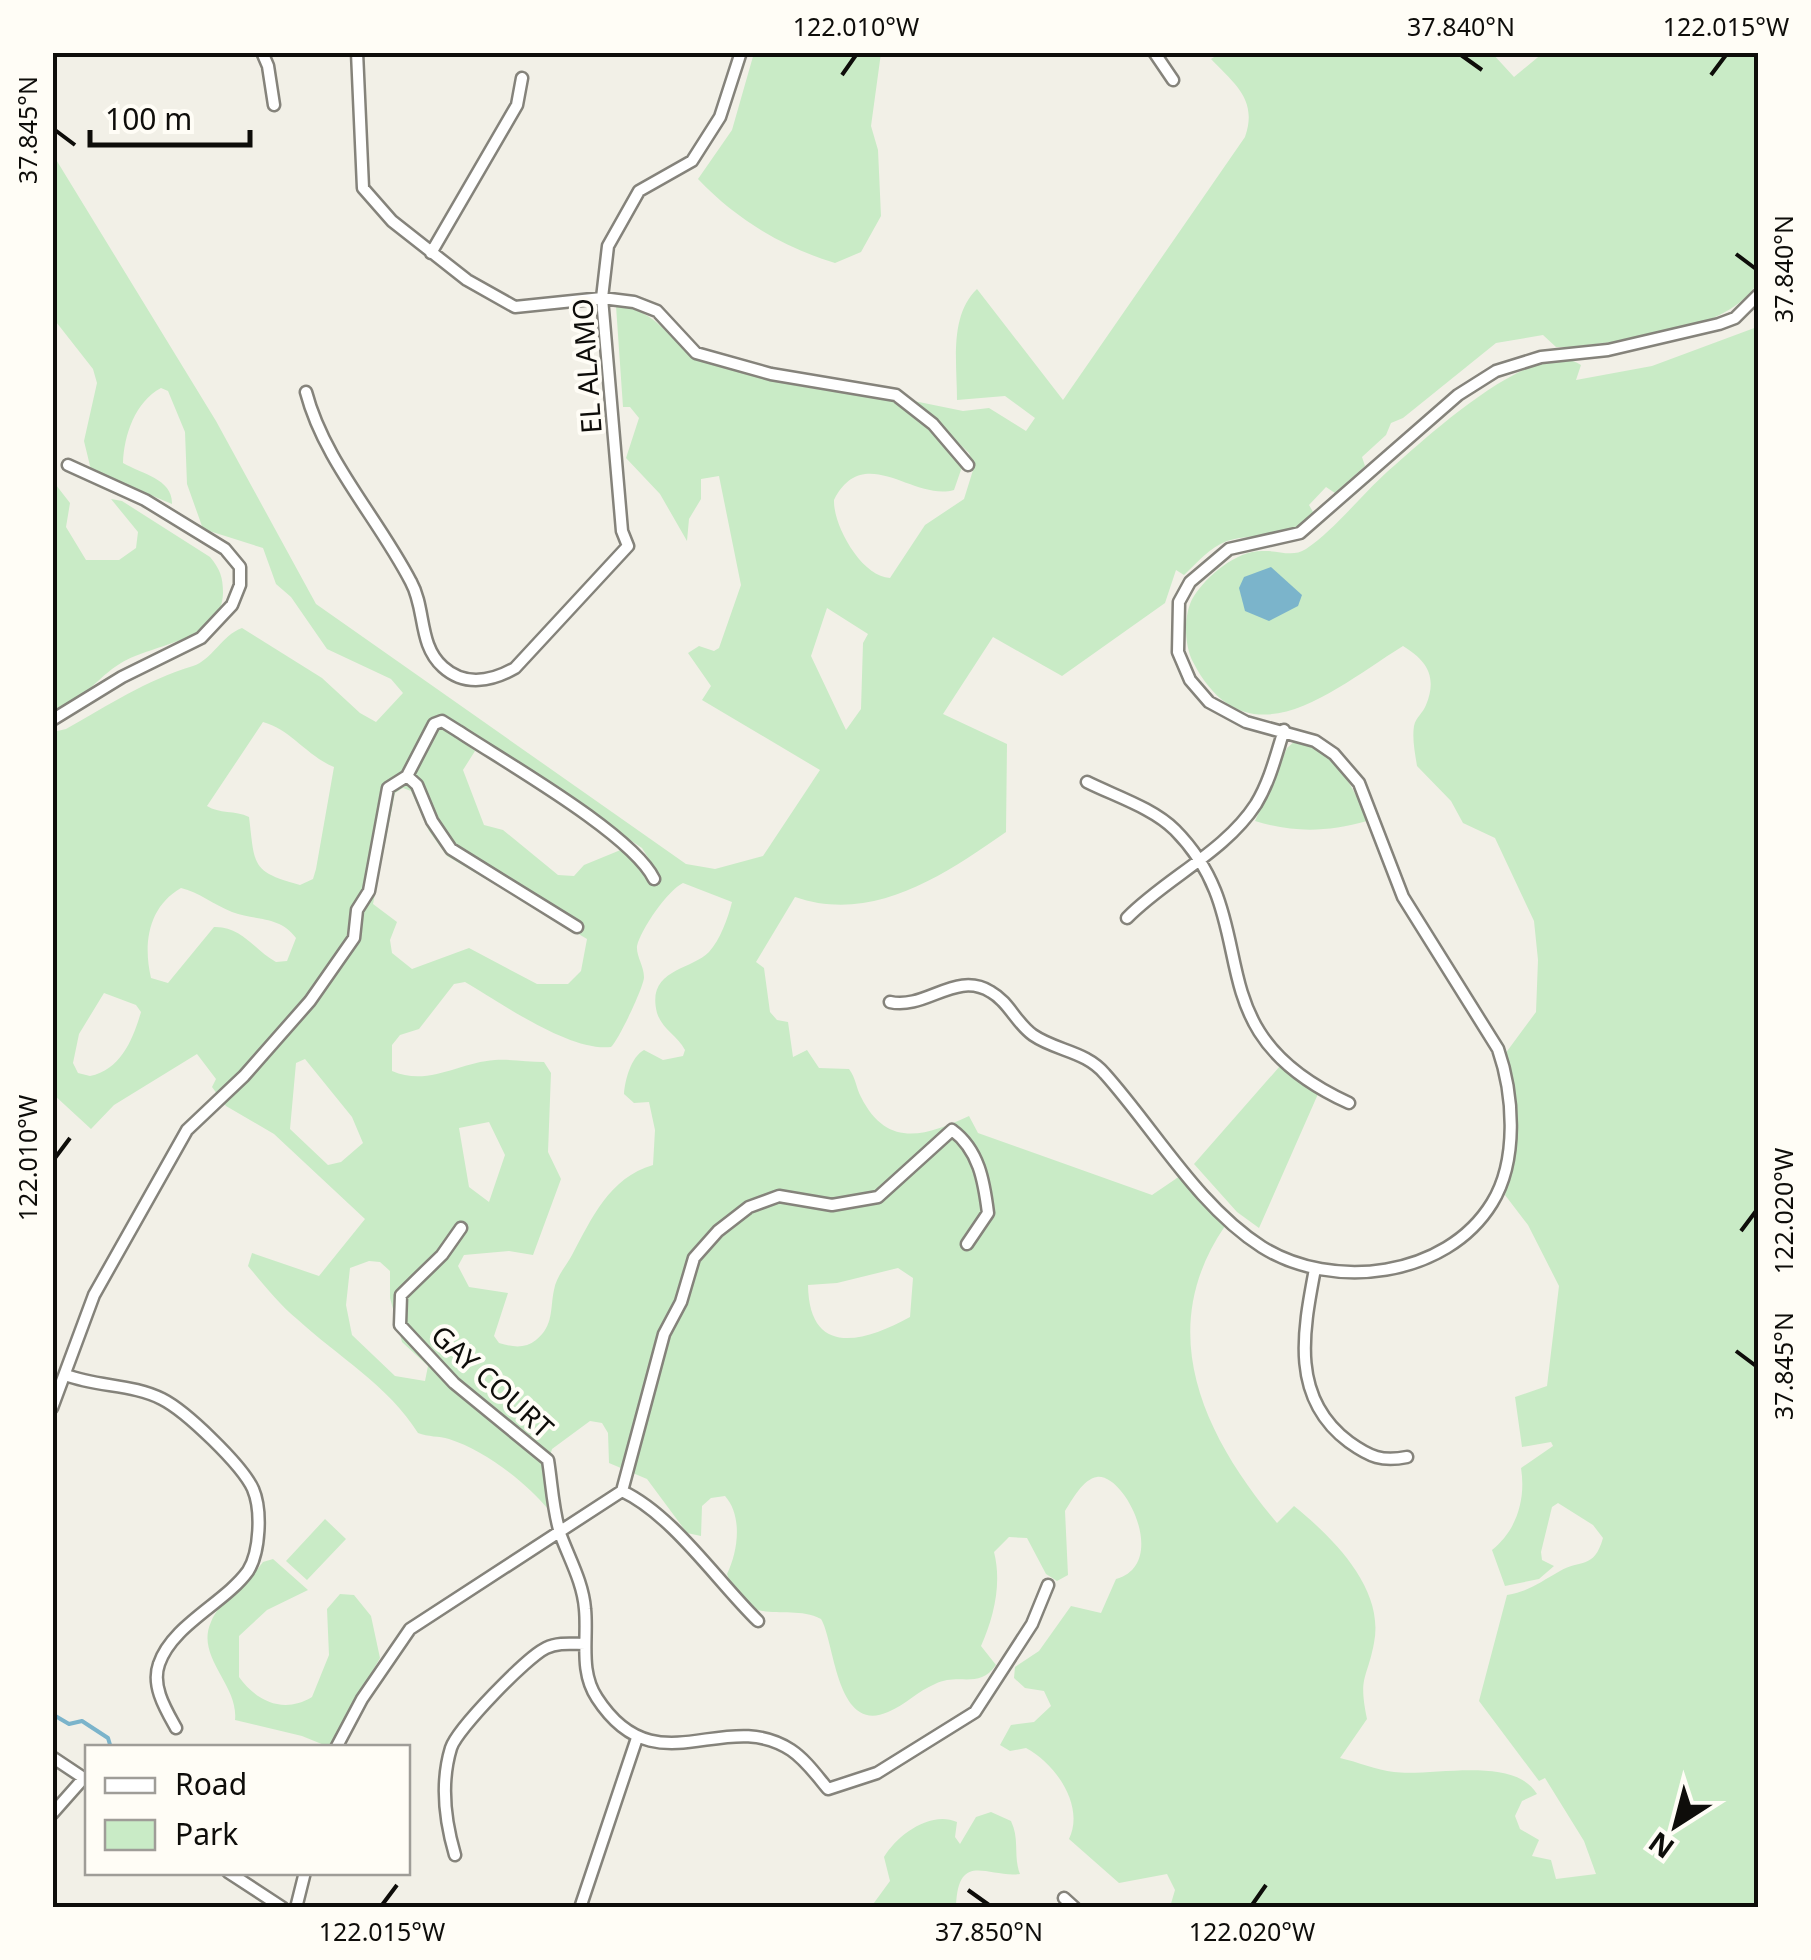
<svg xmlns="http://www.w3.org/2000/svg" width="1811" height="1960" font-family="'Noto Sans',sans-serif">
<style>
.green{fill:#c9ebc6;fill-rule:evenodd}
.water{fill:#7bb4cb}
.lines{fill:none;stroke-linecap:round;stroke-linejoin:round}
.stream{stroke:#7bb4cb;stroke-width:4}
.minor-casing{stroke:#85837b;stroke-width:15}
.minor{stroke:#fff;stroke-width:10}
.ticks{fill:none;stroke:#0e0d0a;stroke-width:4}
.labels{text-anchor:middle;dominant-baseline:central;stroke-width:8;stroke-linejoin:round;paint-order:stroke}
.street-label{font-size:28px;fill:#0e0d0a;stroke:#fffdf6}
.neatline{fill:none;stroke:#0e0d0a;stroke-width:4}
.ticks-label{font-size:25px;text-anchor:middle;fill:#0e0d0a}
</style>
<rect width="100%" height="100%" fill="#f2f0e7"/>
<!-- green -->
<path class="green" d="M1222,52l270,1 22,24 29,-24h215v229c-30,51 -130,57 -185,65h-17l-13,-12 -47,8 -93,75 -12,5 -5,12 -24,22 3,9 -30,27 -9,-6 -17,18 4,7c-20,32 -55,19 -86,29 -17,6 -30,22 -43,34l-8,-5 -11,33 -103,73 -69,-39 -50,77 64,30 -1,88c-62,43 -133,92 -211,65l-39,65 8,6 6,44 7,8 11,2 5,35 14,-7 12,18 30,1c7,9 7,19 12,28 26,52 65,39 108,19l9,17 174,62 28,-19 45,50c-72,105 -21,210 52,297l17,-17c38,31 91,82 80,137 -7,37 -16,33 -7,76l-27,39c18,4 36,12 54,14 37,5 120,-17 143,22l-15,7 -7,15 5,13 19,11 -7,16 19,4 5,19 40,-5 -12,-33 -39,-63 -6,3 -60,-80 28,-106c23,-4 33,-13 53,-24 20,-12 34,-1 43,-33l-10,-13 -35,-22 -6,4 -11,45 1,8 12,6 -15,13 -34,7 -13,-36c25,-20 34,-51 29,-82l32,-22 -2,-4 -29,5 -7,-50 32,-11 12,-100 -31,-61 -23,-30c12,-42 15,-99 0,-141l31,-42 2,-52 -4,-39 -39,-83 -32,-15 -12,-22 -34,-35c-2,-13 -5,-27 -3,-40 2,-9 9,-13 12,-21 12,-29 0,-45 -23,-59 -68,42 -155,122 -210,16 -9,-17 -10,-49 1,-66 14,-21 42,-45 68,-45 16,-1 30,7 44,-2 29,-19 60,-60 89,-84 32,-28 142,-130 186,-100l-5,15 76,-14 105,-39 1,-18v1598h-588l5,-17 -8,-16 -48,9 -50,-44c16,-33 -13,-75 -43,-91l-16,3 -10,-6 11,-20 23,-3 17,-16 -7,-15 -19,-3 -11,-10 1,-11 24,-16 32,-45 30,7 15,-34c54,-15 9,-106 -19,-102 -14,2 -25,23 -32,34l3,64 -11,6 -11,-7 -19,-36 -18,-1 -15,15c8,31 0,65 -13,94l15,19c-17,25 -37,7 -61,19 -17,7 -30,21 -47,28 -52,23 -53,-70 -67,-93 -34,-18 -73,14 -94,-45 11,-22 16,-58 -2,-78l-14,2 -9,8 -1,30 -14,-3 -40,-54 -38,-16 -1,-30 -6,-10 -12,-2 -38,28 -8,27 4,33c-22,-27 -64,-59 -99,-70 -10,-3 -21,-2 -31,-6 -29,-47 -81,-77 -121,-114 -18,-15 -34,-35 -49,-53l4,-13 67,23 46,-57 -91,-85 -48,-28 -14,-19 4,-8 -19,-25 -83,51 -23,24 -38,-35v-362l13,-3c43,-24 80,-49 127,-63 19,-6 29,-31 49,-38l80,50 38,35 16,9 27,-29 -12,-14 -64,-30 -36,-52 -15,-13 -13,-36 -60,-19 -16,-45 -2,-52 -17,-41 -7,-3c-26,14 -37,47 -38,75 19,11 50,16 49,41l-81,-34 -7,-29 13,-58 -4,-14 -40,-51 -1,-165 164,268 100,183 370,260 29,5 48,-13 57,-86 -118,-70 9,-14 -23,-33 11,-7 15,5 5,-3 22,-63 -22,-109 -18,3v20l-12,20 -2,22 -27,-47 -34,-36 13,-40 -9,-11h-7l-7,-101c49,4 52,43 94,57 41,14 84,23 127,29 16,2 37,0 53,5 28,10 55,45 73,67l-9,26c-40,12 -90,-49 -120,10 -1,26 28,77 56,78l35,-53 39,-26 10,-32 -5,-14 -55,-52 49,10 26,-3 37,23 9,-13 -30,-22 -48,4c0,-37 -8,-84 20,-111l86,111 182,-263c13,-37 -10,-53 -34,-78zM827,608l41,26 -5,9 -2,66 -15,21 -35,-74zM449,719l193,129 15,24 -9,4 -25,-27 -39,16 -10,11 -16,-1 -55,-45 -19,-5 -21,-55 12,-19 -27,-19zM263,722c27,7 44,34 71,45l-18,102 -3,10 -13,6c-50,-13 -45,-21 -51,-68 -14,-7 -30,-3 -42,-11zM403,788l8,3 18,40 18,25 140,83 -6,32 -13,13h-31l-68,-36 -57,21 -20,-16 -2,-13 7,-18 -24,-18 22,-111zM683,883l49,19c-4,16 -12,38 -23,50 -19,19 -63,17 -52,61 5,16 20,22 28,37l-2,6 -20,4 -19,-10c-13,7 -19,30 -20,44l10,9 15,-1 6,28 -2,35c-44,13 -61,53 -81,90 -6,11 -16,22 -18,35 -4,18 0,36 -18,50 -11,9 -24,7 -37,3l-5,-7 14,-43 -39,-6 -11,-21 6,-11 45,-4 24,4 28,-76 -13,-27 3,-79 -7,-11c-16,0 -33,-3 -49,-2 -35,2 -67,27 -103,11v-26l8,-10 19,-6 35,-45 11,-2c36,21 105,70 146,65 7,-6 33,-60 33,-70 0,-11 -8,-21 -7,-31 4,-17 31,-56 46,-63zM181,888c18,4 33,17 51,24 24,9 47,3 64,26l-9,23 -11,1c-22,-12 -34,-36 -62,-35l-46,56 -17,-5c-8,-34 -3,-71 30,-90zM104,993l32,12 5,7c-8,27 -20,58 -51,64l-12,-3 -5,-10 6,-29zM305,1059l47,58 11,26 -22,19 -13,3 -38,-36 6,-66zM489,1122l16,33 -16,47 -20,-15 -10,-59zM369,1261l11,1 10,9v27l12,44 26,24 -3,15 -30,-5 -43,-41 -6,-30 4,-37zM898,1268l15,10 -3,39c-47,26 -101,40 -102,-32l29,-2z
M754,53h127l-10,73 7,24 3,66 -20,36 -26,11c-53,-16 -99,-44 -137,-84l34,-49z
M56,485l14,18 -4,24 20,33h33l17,-12 2,-16 -27,-33 11,2 88,56c10,12 13,20 13,36 -1,48 -69,50 -102,70 -25,15 -40,41 -68,49l-1,-224z
M1295,741c37,2 61,50 72,80 -40,11 -72,12 -112,0l32,-73z
M1280,1066l38,28 -59,134 -22,-16 -43,-48z
M325,1519l21,20 -39,41 -21,-19z
M273,1559l35,31 -41,20 -28,26v41c18,25 45,37 73,20l17,-42 -2,-46 13,-15 14,1 17,21 9,42 -51,89 -27,-11 -67,-16c4,-35 -40,-63 -24,-98 10,-24 37,-39 52,-60z
M991,1812l20,9c9,19 2,35 9,53 -33,4 -62,-24 -64,33h-85l19,-26 -6,-24c13,-22 47,-47 73,-35l-2,15 5,7 16,-27z"/>
<!-- water -->
<path class="water" d="M1271,567l31,28 -4,11 -29,15 -24,-10 -6,-23 5,-11z"/>
<g class="lines">
<!-- stream -->
<path class="stream" d="M52,1714l17,10 13,-3 26,17 3,10"/>
<defs>
<path id="minor" d="M262,52l6,14 6,39
M357,52l6,136 29,33 75,59 48,27 87,-9 32,4 23,9 39,42 75,21 125,21 37,29 35,41
M1154,52l19,28
M431,253l86,-148 5,-27
M306,392c18,69 72,126 105,190 15,27 7,63 32,85 22,20 49,14 72,1l113,-122 -6,-15 -20,-233 6,-52 31,-55 53,-30 28,-44 21,-65
M52,720l70,-43 79,-39 31,-33 8,-20v-18l-15,-18 -80,-49 -77,-35
M407,776l10,9 15,36 19,28 126,78
M1087,782c28,14 66,26 88,48 95,96 12,199 174,273
M1127,918c39,-40 98,-66 129,-114 14,-23 20,-49 28,-74
M890,1002c36,8 66,-32 101,-10 18,10 25,31 42,43 23,16 53,16 72,39 50,56 93,132 157,173 70,44 184,31 230,-44 26,-42 22,-108 6,-154l-95,-152 -44,-114 -25,-29 -19,-13 -69,-19 -37,-20 -19,-22 -12,-28 1,-50 11,-20 39,-33 71,-16 158,-138 38,-24 45,-14 67,-7 111,-26 16,-6 23,-23
M461,1228l-19,27 -41,40 -1,30 54,58 94,77c4,25 5,53 13,76 9,24 22,47 24,73 3,30 -6,62 12,89 59,91 127,8 194,52 15,10 26,26 37,39l49,-16 98,-61 57,-88 16,-39
M1315,1269c-12,63 -25,129 34,173 21,15 33,20 58,15
M66,1375c31,12 67,9 96,24 24,12 80,66 91,90 9,21 7,63 -5,82 -23,32 -76,54 -89,93 -8,22 7,46 17,64
M52,1408l42,-113 93,-165 57,-54 66,-75 44,-63 3,-28 12,-19 19,-103 19,-12 27,-52 8,-3 16,10c47,31 174,103 196,148
M622,1491l42,-157 17,-32 13,-44 24,-27 31,-24 30,-11 53,9 46,-8 74,-67c27,20 32,51 36,83l-21,31
M622,1491c51,24 95,90 136,130
M336,1748l26,-49 48,-70 212,-138
M52,1757l36,24
M52,1814l31,-35
M455,1855c-10,-34 -15,-71 -4,-107 6,-19 76,-91 95,-100 12,-6 26,-4 39,-4
M228,1872l55,36
M1064,1898l11,10
M296,1908l9,-36
M580,1908l57,-170"/>
</defs>
<!-- minor casing -->
<use href="#minor" class="minor-casing"/>
<!-- minor -->
<use href="#minor" class="minor"/>
</g>
<!-- ticks -->
<path class="ticks" d="M1461,55l21,15M842,75l14,-20M1711,75l15,-20M55,130l20,15M1736,254l20,15M55,1158l15,-20M1741,1231l15,-20M1736,1351l20,15M968,1890l21,15M382,1905l15,-20M1252,1905l14,-20"/>
<g class="labels">
<!-- street labels -->
<g class="street-label">
<text transform="translate(586 366) rotate(-94)">EL ALAMO</text>
<text transform="translate(493 1381) rotate(42)">GAY COURT</text>
</g>
</g>
<!-- border -->
<rect width="1811" height="1960" fill="none" stroke="#fffdf6" stroke-width="110"/>
<!-- legend -->
<rect x="85" y="1745" width="325" height="130" fill="#fffdf6" stroke="#9f9d98" stroke-width="2.5"/>
<rect x="105" y="1778" width="50" height="15" fill="#ffffff" stroke="#9f9d98" stroke-width="2.5"/>
<text x="175" y="1795" font-size="30" fill="#0e0d0a">Road</text>
<rect x="105" y="1820" width="50" height="30" fill="#c9ebc6" stroke="#9f9d98" stroke-width="2.5"/>
<text x="175" y="1845" font-size="30" fill="#0e0d0a">Park</text>
<!-- north arrow -->
<g transform="translate(1676 1825) rotate(216)" stroke="#fffdf6" stroke-width="8" paint-order="stroke">
<path d="M0-8L18 38L0 25L-18 38Z" fill="#0e0d0a"/>
<text y="-15" font-size="28" font-weight="bold" text-anchor="middle" fill="#0e0d0a">N</text>
</g>
<!-- scale -->
<path d="M90 130v15h160v-15" fill="none" stroke="#0e0d0a" stroke-width="5"/>
<text x="105" y="130" font-size="30" fill="#0e0d0a" stroke="#fffdf6" stroke-width="8" paint-order="stroke">100 m</text>
<rect x="55" y="55" width="1701" height="1850" class="neatline"/>
<g class="ticks-label">
<text x="856" y="36">122.010°W</text>
<text x="1461" y="36">37.840°N</text>
<text x="1726" y="36">122.015°W</text>
<text transform="translate(28 130) rotate(-90)" y="9">37.845°N</text>
<text transform="translate(1784 269) rotate(-90)" y="9">37.840°N</text>
<text transform="translate(28 1158) rotate(-90)" y="9">122.010°W</text>
<text transform="translate(1784 1211) rotate(-90)" y="9">122.020°W</text>
<text transform="translate(1784 1366) rotate(-90)" y="9">37.845°N</text>
<text x="382" y="1941">122.015°W</text>
<text x="989" y="1941">37.850°N</text>
<text x="1252" y="1941">122.020°W</text>
</g>
</svg>
